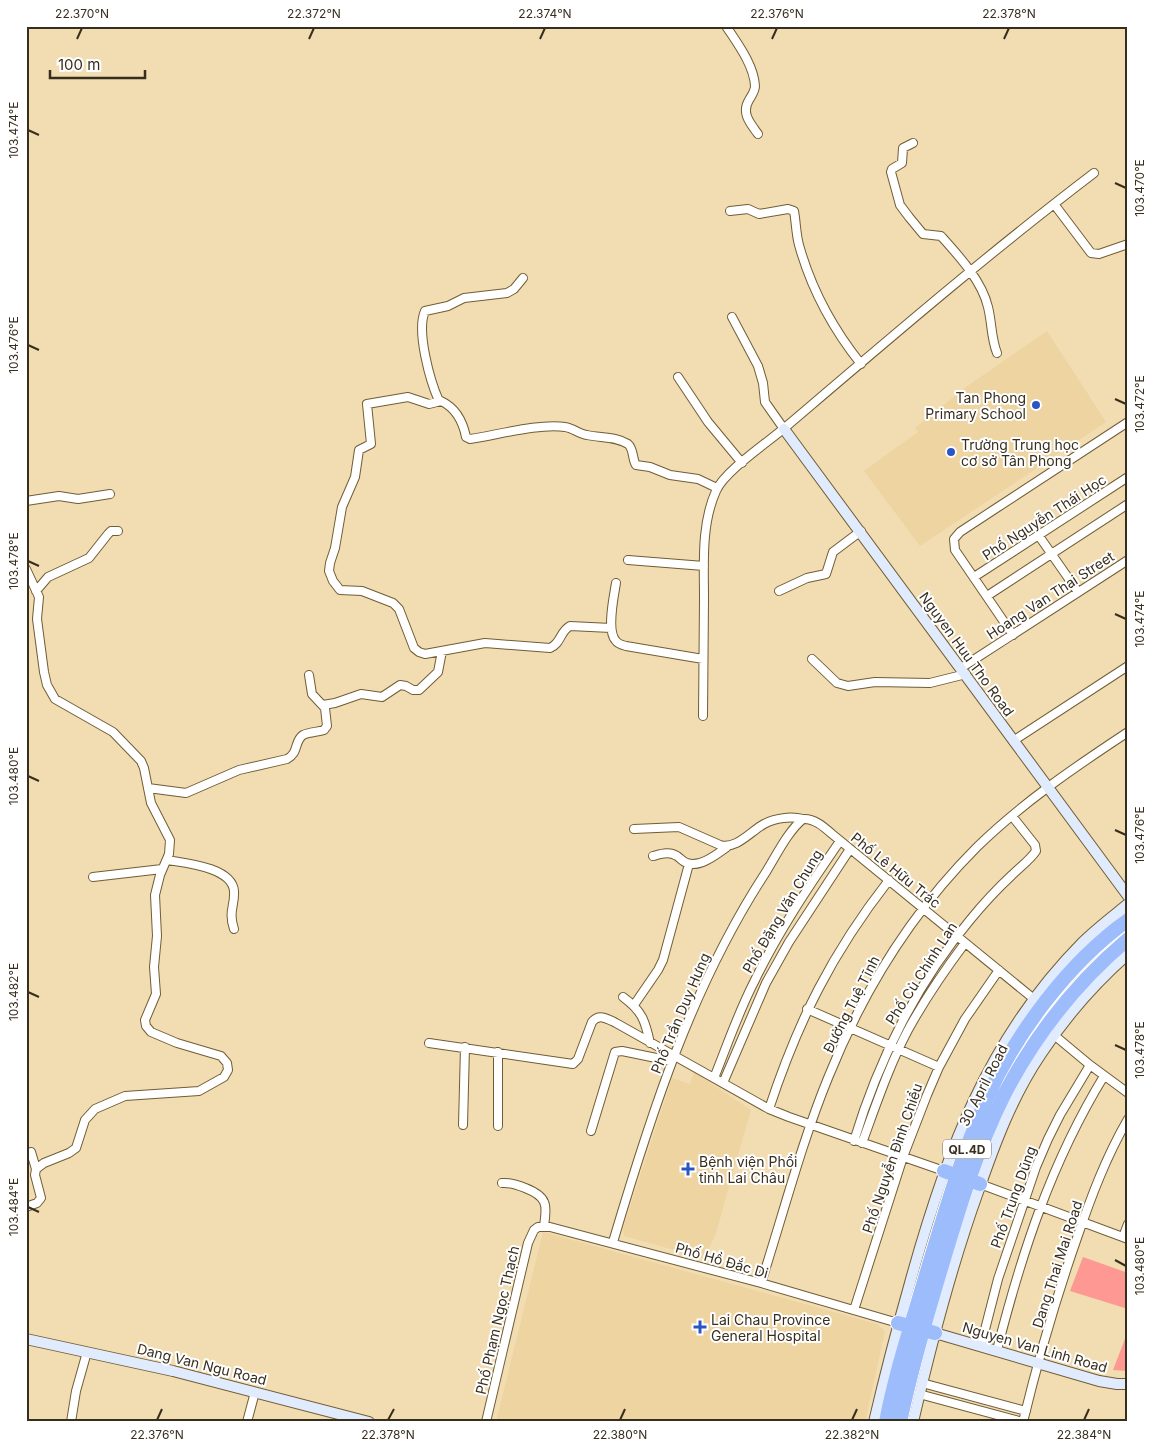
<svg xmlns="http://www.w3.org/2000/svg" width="1154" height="1448" font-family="Inter,sans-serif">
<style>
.built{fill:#edd4a1}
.green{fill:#fd9892}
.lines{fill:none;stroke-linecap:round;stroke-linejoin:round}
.street-casing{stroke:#705d36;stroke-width:10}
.secondary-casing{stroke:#705d36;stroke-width:12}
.highway-casing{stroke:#fff;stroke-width:16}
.street{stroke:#fff;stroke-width:8}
.secondary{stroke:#e1ebfe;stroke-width:10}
.highway{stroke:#9cbcfc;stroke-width:14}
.ticks{fill:none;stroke:#372e1e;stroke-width:2}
.poi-dot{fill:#2a56c5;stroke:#fff;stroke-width:2}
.labels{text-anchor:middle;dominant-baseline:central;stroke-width:4;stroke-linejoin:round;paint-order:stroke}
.shield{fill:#fff;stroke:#736d62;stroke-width:1}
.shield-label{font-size:12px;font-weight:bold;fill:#372e1e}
.poi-label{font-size:14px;fill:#372e1e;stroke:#fff;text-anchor:start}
.street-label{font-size:14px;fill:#372e1e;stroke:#fff}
.neatline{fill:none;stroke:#372e1e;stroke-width:2}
.ticks-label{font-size:12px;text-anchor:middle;fill:#372e1e}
</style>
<rect width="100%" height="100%" fill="#f2dcb1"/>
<!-- built -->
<path class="built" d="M1047,331l59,91 -186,124 -56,-75 54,-39 -3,-4 51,-41z
M694,1072l57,38 -36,126 -11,22 -80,-22 -1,-8 49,-150 18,6z
M543,1232l334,92 8,7 -20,91h-369z"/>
<!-- green -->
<path class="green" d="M1083,1257l45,16v36l-58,-18z
M1128,1331v40l-15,-1z"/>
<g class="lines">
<defs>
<path id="street" d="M726,26c11,17 28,39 29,60 0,5 -3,9 -6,14 -8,13 1,23 9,34
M913,143l-10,5 -1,15 -10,6 -1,3 9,33 9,12 14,17 18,2c18,20 41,45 47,71 4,16 3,31 9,46
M1054,204l37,49 8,1 29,-10
M730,211l18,-2 11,5 29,-5 6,2c2,11 2,23 5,34 12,43 34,84 62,119
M732,317l26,49 5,17 2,19 19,27
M678,377l30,45 34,41
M439,401c-9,-20 -23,-70 -14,-90l23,-5 16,-8 43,-5 7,-4 9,-11
M26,501l33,-5 19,3 32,-5
M1039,536l39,56
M628,560l76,6
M26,569l13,28 -2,22 7,53 3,13 8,14 58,33 28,29 3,7 7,35 19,37 -1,14 -9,21 -5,20 2,41 -3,31 2,27 -11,26 1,6 5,6 26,11 44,13 6,7 1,7 -4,7 -25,14 -74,5 -30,13 -10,11 -9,28 -7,5 -25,10 -8,6 -1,6 6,23 -4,5 -11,4
M974,577l154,-100
M616,583c-2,13 -10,48 0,58 2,3 6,4 10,5l77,13
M36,591l12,-14 41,-19 19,-24 3,-3h7
M779,591l28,-13 19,-4 7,-22 28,-21
M987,596l141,-92
M611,628l-41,-2c-10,5 -9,18 -20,22l-65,-5 -60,11 -6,-2 -5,-4 -15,-39 -6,-6 -31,-12 -22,-1 -7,-9 -4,-10 1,-8 5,-15 7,-41 13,-30 4,-27 12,-6 -4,-40 41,-7 21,7 12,-3c15,7 22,21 25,36l4,2c27,-4 70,-16 95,-12 8,1 14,7 22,8 13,3 29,1 41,9 6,5 4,15 8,21l14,2 20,8 28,4 19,9
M1013,635l-58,-85 -1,-11 6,-7 38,-25 130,-85
M812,659l25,24 11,3 27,-4 55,1 36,-9
M961,668l167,-108
M323,705l12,-2 26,-9 21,3 18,-12 6,1 7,4h6l19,-18 4,-21
M703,716c0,-39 1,-78 1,-117 0,-35 -3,-75 12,-108 8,-20 54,-50 72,-66 101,-86 201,-172 306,-252
M1013,741l115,-75
M148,788l38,5 53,-23 48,-11c12,-6 7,-18 16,-24 6,-3 15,-3 21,-5l3,-4 -2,-18 -13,-14 -3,-19
M634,829l45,-2 41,18c16,5 31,-14 44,-21 11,-6 27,-8 39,-5
M653,856c8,-2 16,-5 24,0 3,2 6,6 10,7 13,5 30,-9 40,-16
M167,860c17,3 65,7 67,31 1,15 -6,20 0,38
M93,877l69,-8
M623,997c19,14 22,23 27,46
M634,1005l24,-35 5,-10 26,-96
M807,1009l132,58
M1054,1035l36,30 38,28
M429,1043l144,21 5,-5 14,-37c7,-9 16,-3 24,1l153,86 20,8 155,54
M714,1078c13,-32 24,-65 40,-96 24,-50 55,-96 86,-141
M723,1083l43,-100 23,-41 61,-93
M769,1109c29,-88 63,-156 120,-229
M463,1125l2,-78
M498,1126v-74
M591,1131l24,-79 7,-1 49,10
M854,1141c24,-80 63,-158 116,-221 13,-16 27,-31 42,-45 8,-8 18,-15 24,-24l-1,-6 -23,-29
M862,1143c14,-38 27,-77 46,-113 17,-31 36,-59 57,-87
M31,1152l5,17
M502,1183c10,-1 38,8 42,19 3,6 1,17 0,24
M980,1184l148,55
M1123,1237l5,-13
M613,1242c38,-128 79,-257 153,-370 10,-16 22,-41 37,-53 11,-1 21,8 29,15l202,165
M761,1283c22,-68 40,-139 67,-205 34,-85 84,-166 149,-231 45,-44 98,-80 151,-115
M854,1310l49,-153 24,-62 12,-28 26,-48 34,-49
M981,1345l17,-66 38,-112 12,-28 12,-24 30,-50
M997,1350c25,-98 54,-187 107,-274
M922,1383l104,28
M919,1394l104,28
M71,1422l5,-31 11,-39
M247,1422l8,-30
M486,1422l42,-179 6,-13 4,-3h12l211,56 137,40
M1023,1422c15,-62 33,-124 54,-184 14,-41 29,-81 51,-119"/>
<path id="secondary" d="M784,429l344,467
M935,1333l164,48 18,3h11
M26,1339l147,32 196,51
M874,1422c11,-47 23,-93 36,-139 35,-127 77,-244 172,-340 14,-14 30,-26 46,-39
M913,1422c18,-78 38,-155 65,-230 17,-49 34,-95 63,-138 25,-38 53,-70 87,-100"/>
<path id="highway" d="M944,1171l36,13
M898,1323l37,10
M886,1422c10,-52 27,-103 42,-154 17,-57 34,-114 58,-168 30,-67 82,-137 142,-180
M900,1422c11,-51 25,-100 40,-150 18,-60 36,-121 64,-177 31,-60 73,-113 124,-156"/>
</defs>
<!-- street casing -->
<use href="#street" class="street-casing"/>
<!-- secondary casing -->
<use href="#secondary" class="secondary-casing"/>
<!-- highway casing -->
<use href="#highway" class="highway-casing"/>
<!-- street -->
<use href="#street" class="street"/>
<!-- secondary -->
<use href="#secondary" class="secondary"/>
<!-- highway -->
<use href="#highway" class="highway"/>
</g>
<!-- ticks -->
<path class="ticks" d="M77,39l5,-11M309,39l5,-11M540,39l5,-11M772,39l5,-11M1004,39l5,-11M28,130l11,5M1115,183l11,5M28,345l11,5M1115,399l11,5M28,561l11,5M1115,614l11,5M28,776l11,5M1115,830l11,5M28,992l11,5M1115,1045l11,5M28,1207l11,5M1115,1260l11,6M157,1420l5,-11M388,1420l6,-11M620,1420l5,-11M852,1420l5,-11M1084,1420l5,-11"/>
<!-- markers -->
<g class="poi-dot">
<circle cx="1036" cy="405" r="5"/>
<circle cx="951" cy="452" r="5"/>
<path d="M685.5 1161.5h5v5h5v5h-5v5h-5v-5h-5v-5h5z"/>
<path d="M697.5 1319.5h5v5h5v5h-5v5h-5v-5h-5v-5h5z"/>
</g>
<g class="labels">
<!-- shield labels -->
<rect class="shield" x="943" y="1139.5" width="48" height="19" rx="4"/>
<g class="shield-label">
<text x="967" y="1149">QL.4D</text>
</g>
<!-- poi labels -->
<g class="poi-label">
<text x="1026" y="397" text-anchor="end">Tan Phong<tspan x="1026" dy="16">Primary School</tspan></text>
<text x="961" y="444">Trường Trung học<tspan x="961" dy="16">cơ sở Tân Phong</tspan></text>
<text x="699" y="1161">Bệnh viện Phổi<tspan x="699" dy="16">tỉnh Lai Châu</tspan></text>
<text x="711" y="1319">Lai Chau Province<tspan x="711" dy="16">General Hospital</tspan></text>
</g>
<!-- street labels -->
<g class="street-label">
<text transform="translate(1044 517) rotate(-33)">Phố Nguyễn Thái Học</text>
<text transform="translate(1050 595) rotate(-33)">Hoang Van Thai Street</text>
<text transform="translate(967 654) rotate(54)">Nguyen Huu Tho Road</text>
<text transform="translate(896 870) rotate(39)">Phố Lê Hữu Trác</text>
<text transform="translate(782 911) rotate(-59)">Phố Đặng Văn Chung</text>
<text transform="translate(921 973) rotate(-57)">Phố Cù Chính Lan</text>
<text transform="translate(851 1004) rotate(-63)">Đường Tuệ Tĩnh</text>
<text transform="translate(680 1013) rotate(-67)">Phố Trần Duy Hưng</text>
<text transform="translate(983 1085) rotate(-63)">30 April Road</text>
<text transform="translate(892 1158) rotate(-71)">Phố Nguyễn Đình Chiểu</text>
<text transform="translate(1013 1197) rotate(-70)">Phố Trung Dũng</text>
<text transform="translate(722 1260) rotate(16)">Phố Hồ Đắc Di</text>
<text transform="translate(1057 1264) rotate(-72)">Dang Thai Mai Road</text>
<text transform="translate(497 1320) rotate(-77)">Phố Phạm Ngọc Thạch</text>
<text transform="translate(1035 1347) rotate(16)">Nguyen Van Linh Road</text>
<text transform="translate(202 1364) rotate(14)">Dang Van Ngu Road</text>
</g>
</g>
<!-- border -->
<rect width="1154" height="1448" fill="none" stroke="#ffffff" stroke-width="55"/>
<!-- scale -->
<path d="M50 70v8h95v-8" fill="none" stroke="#372e1e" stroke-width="2.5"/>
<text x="58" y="70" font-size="15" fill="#372e1e" stroke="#ffffff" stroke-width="4" paint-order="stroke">100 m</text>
<rect x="28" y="28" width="1098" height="1392" class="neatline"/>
<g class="ticks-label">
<text x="82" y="18">22.370°N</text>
<text x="314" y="18">22.372°N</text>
<text x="545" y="18">22.374°N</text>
<text x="777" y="18">22.376°N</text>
<text x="1009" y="18">22.378°N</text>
<text transform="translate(14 130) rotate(-90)" y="4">103.474°E</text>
<text transform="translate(1140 188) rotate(-90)" y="4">103.470°E</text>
<text transform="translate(14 345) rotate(-90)" y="4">103.476°E</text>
<text transform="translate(1140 404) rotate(-90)" y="4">103.472°E</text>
<text transform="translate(14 561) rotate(-90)" y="4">103.478°E</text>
<text transform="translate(1140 619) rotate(-90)" y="4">103.474°E</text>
<text transform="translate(14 776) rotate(-90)" y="4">103.480°E</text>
<text transform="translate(1140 835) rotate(-90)" y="4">103.476°E</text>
<text transform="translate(14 992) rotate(-90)" y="4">103.482°E</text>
<text transform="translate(1140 1050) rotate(-90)" y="4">103.478°E</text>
<text transform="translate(14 1207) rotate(-90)" y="4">103.484°E</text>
<text transform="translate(1140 1266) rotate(-90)" y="4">103.480°E</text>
<text x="157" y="1439">22.376°N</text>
<text x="388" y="1439">22.378°N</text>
<text x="620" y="1439">22.380°N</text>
<text x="852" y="1439">22.382°N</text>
<text x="1084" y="1439">22.384°N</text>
</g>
</svg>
